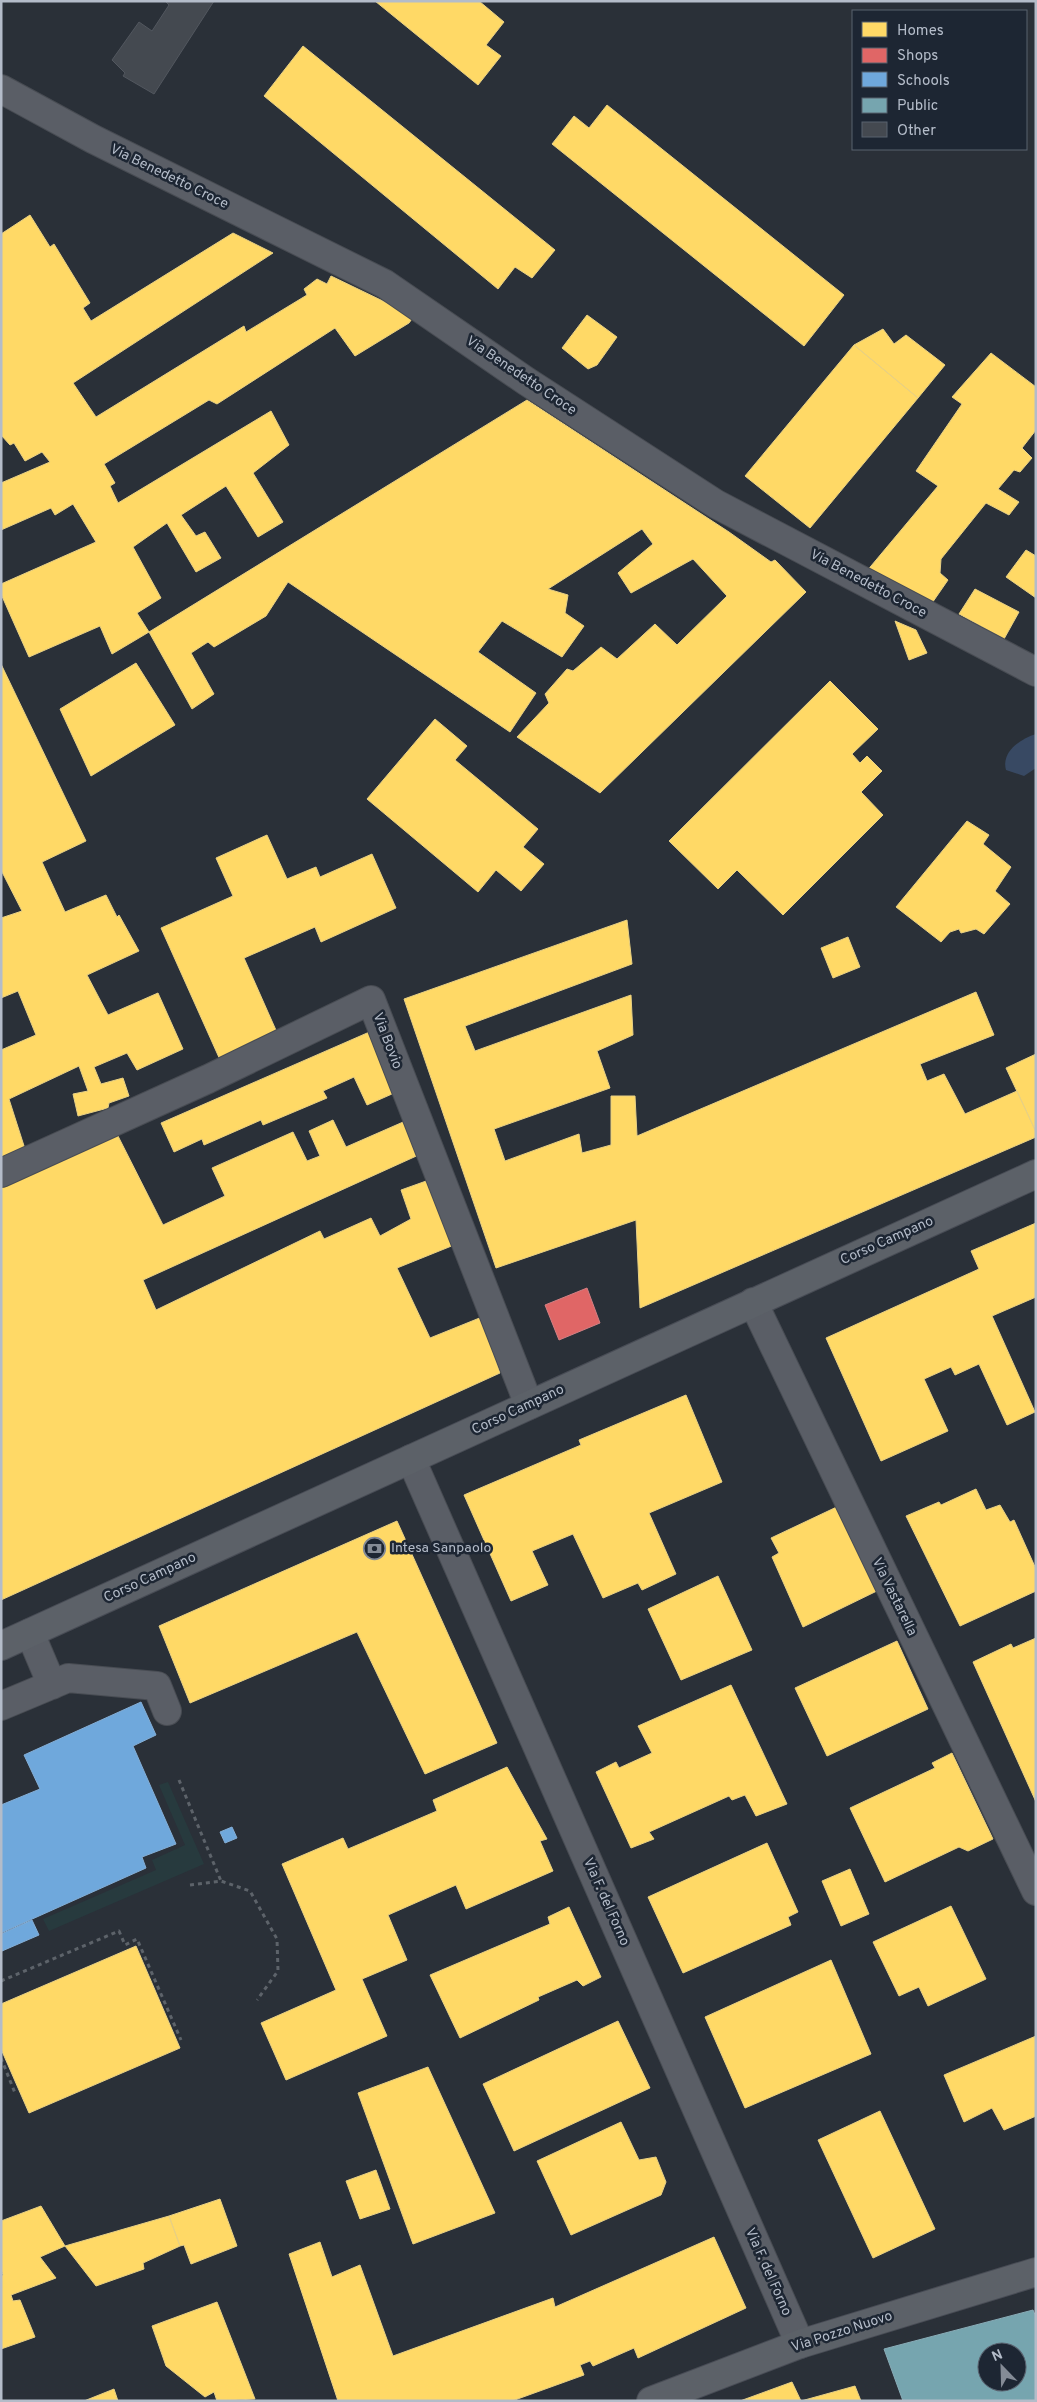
<svg xmlns="http://www.w3.org/2000/svg" width="1037" height="2402" font-family="Overpass,sans-serif">
<style>
.green{fill:#273a3e}
.water{fill:#384963}
.homes{fill:#ffd966;stroke:#e8d084}
.shops{fill:#e06666;stroke:#d38084}
.schools{fill:#6fa8dc;stroke:#84aed6}
.public{fill:#76a5af;stroke:#89acb7;fill-rule:evenodd}
.building{fill:#444950;stroke:#52575f}
.lines{fill:none;stroke-linecap:round;stroke-linejoin:round}
.minor-casing{stroke:#484c53;stroke-width:30}
.major-casing{stroke:#484c55;stroke-width:30}
.path{stroke:#5d636a;stroke-width:3;stroke-dasharray:4 4;stroke-linecap:butt}
.minor{stroke:#5a5e66;stroke-width:28}
.major{stroke:#5c6168;stroke-width:28}
.labels{text-anchor:middle;dominant-baseline:central;stroke-width:5;stroke-linejoin:round;paint-order:stroke}
.street-label{font-size:14px;fill:#b4bcc9;stroke:#1d2633}
.poi-label{font-size:14px;fill:#b4bcc9;stroke:#1d2633;text-anchor:start}
</style>
<rect width="100%" height="100%" fill="#2a3038"/>
<!-- green -->
<path class="green" d="M168,1782l36,82 -155,67 -6,-12 113,-49 -4,-10 33,-15 -26,-60z"/>
<!-- water -->
<path class="water" d="M1036,734v34l-12,8 -18,-6c-5,-18 14,-31 30,-36z"/>
<!-- homes -->
<path class="homes" d="M375,1h104l25,21 -18,23 15,11 -23,29z
M303,46l252,204 -23,28 -17,-11 -17,22 -234,-193z
M607,105l237,190 -40,51 -252,-202 22,-28 15,12z
M30,215l20,32 4,-3 36,59 -7,5 8,13 142,-88 40,20 -200,130 23,34 148,-91 2,6 61,-37 -3,-6 13,-10 10,5 4,-8 83,40 -5,7 -54,33 -20,-28 -118,76 -8,-4 -105,64 11,19 -5,3 8,17 153,-92 18,34 -36,28 30,49 -25,15 -32,-51 -45,29 15,21 9,-4 16,26 -25,14 -29,-49 -34,24 28,51 -24,15 12,19 -37,22 -12,-28 -71,31 -28,-63v-10l95,-42 -23,-38 -18,11 -4,-7 -50,22v-47l49,-21 -8,-10 -17,9 -11,-18 -4,2 -9,-10v-201z
M587,315l30,22 -20,28 -9,4 -26,-21z
M883,329l11,15 12,-9 39,30 -27,33 -64,-53z
M854,345l64,53 -108,130 -65,-52z
M991,353l45,34v43l-14,18 10,10 -12,14 -6,-2 -16,19 21,13 -10,13 -23,-12 -45,56 -1,14 8,7 -18,26 -64,-34 72,-86 -22,-15 46,-67 -10,-7z
M527,400l202,132 42,30 4,-2 31,32 -206,201 -83,-56 32,-34 -4,-9 22,-25 6,2 28,-24 16,12 38,-35 22,21 50,-49 -34,-37 -62,34 -13,-20 35,-29 -11,-15 -94,60 20,6 -3,18 19,13 -22,31 -60,-36 -24,31 58,41 -26,39 -222,-150 -22,34 -52,31 -6,-5 -17,11 23,41 -22,15 -43,-77z
M1026,550l10,6v42l-30,-21z
M975,589l44,23 -15,27 -45,-25z
M895,621l21,9 11,23 -18,7z
M136,663l39,62 -84,51 -31,-67z
M1,664l85,177 -44,21 23,50 41,-17 11,22 2,-2 20,36 -52,24 21,40 50,-22 25,56 -46,21 -10,-17 -33,14 7,17 22,-6 6,18 -20,7 -1,5 -30,8 -5,-22 15,-3 -9,-25 -70,33 16,50 -24,11v-110l35,-15 -18,-44 -17,7v-80l21,-7 -21,-41z
M830,681l48,48 -26,25 8,9 7,-7 15,15 -21,21 22,23 -100,100 -46,-45 -19,19 -49,-48z
M435,719l32,27 -12,14 83,69 -15,18 21,17 -23,27 -25,-21 -18,22 -111,-93z
M967,821l22,14 -6,9 28,23 -16,24 15,13 -26,30 -8,-5 -15,4 -2,-4 -9,3 -9,10 -45,-35z
M267,835l20,44 29,-12 4,10 52,-23 24,54 -75,34 -6,-15 -71,31 35,79 -58,25 -60,-134 72,-32 -17,-38z
M627,920l5,44 -167,62 10,25 156,-56 2,40 -36,16 13,37 -116,41 11,32 74,-27 3,19 29,-8v-49h24l2,40 339,-144 18,43 -74,29 7,17 17,-7 21,40 52,-23 19,41v5l-396,171 -4,-88 -140,48 -92,-269z
M848,937l12,30 -27,11 -12,-30z
M374,1030l27,60 -34,15 -13,-28 -31,14 4,7 -64,27 -2,-5 -57,25 -2,-6 -28,13 -13,-29z
M1036,1054v78l-30,-64z
M410,1119l13,34 -280,127 13,30 164,-79 4,8 47,-21 9,18 31,-17 -10,-29 28,-10 25,65 -57,23 33,70 52,-21 18,56 -499,227v-413l116,-53 46,91 62,-29 -13,-28 81,-36 14,29 13,-5 -11,-25 24,-11 13,27z
M1036,1223v74l-44,19 43,96 -28,13 -28,-61 -24,11 -4,-8 -27,12 24,52 -67,30 -55,-123 153,-69 -8,-18z
M686,1395l36,87 -73,31 27,61 -34,16 -4,-7 -35,15 -30,-64 -41,17 16,34 -37,16 -47,-106 117,-50 -2,-5z
M976,1489l10,21 14,-5 10,17 4,-2 22,49v22l-76,35 -54,-110 33,-14 2,3z
M843,1504l40,84 -80,39 -31,-70 7,-4 -8,-15z
M397,1521l100,222 -72,31 -68,-142 -167,71 -31,-77z
M718,1576l34,74 -71,30 -33,-71z
M1036,1638v164l-63,-140 38,-18 2,4z
M897,1641l31,68 -101,47 -32,-68z
M731,1685l56,119 -31,12 -11,-21 -13,5 -3,-4 -80,36 5,7 -23,9 -35,-76 20,-10 3,6 33,-15 -14,-27z
M952,1753l41,86 -25,12 -9,-4 -74,35 -35,-74 85,-40 -3,-5z
M507,1767l40,72 -7,2 13,30 -87,38 -10,-24 -68,30 19,45 -45,19 25,57 -101,44 -25,-57 75,-33 -54,-126 61,-26 5,11 89,-38 -4,-11z
M767,1843l31,69 -10,5 3,8 -108,48 -35,-76z
M850,1869l19,45 -28,12 -19,-45z
M951,1906l35,73 -58,27 -9,-19 -20,9 -26,-54z
M569,1907l32,70 -18,9 -6,-6 -39,17 1,3 -79,38 -30,-63 120,-51 -2,-7z
M136,1946l44,102 -151,65 -28,-64v-45z
M831,1960l40,94 -126,54 -40,-91z
M618,2021l32,67 -136,63 -31,-67z
M1036,2036v80l-32,14 -12,-22 -28,14 -20,-47z
M428,2067l67,146 -82,31 -55,-151z
M880,2111l55,118 -62,29 -55,-118z
M621,2122l18,38 17,-3 10,25 -5,13 -90,40 -34,-74z
M376,2170l14,39 -30,10 -14,-38z
M220,2199l17,47 -46,18 -7,-19 -4,1 -11,-30z
M41,2206l24,40 -25,11 16,21 -45,17 2,6 7,-1 15,37 -34,12v-73l2,-1 -2,-6v-48z
M169,2216l11,30 -37,17 1,6 -48,17 -31,-40z
M714,2237l32,71 -108,50 -4,-10 -41,18 -3,-5 -10,4 4,10 -72,26h-174l-49,-147 31,-12 12,35 28,-12 33,91 160,-58 2,9z
M217,2302l38,97 -38,2 -3,-9 -9,5 -39,-31 -14,-40z
M792,2382l9,19h-61z
M855,2386l6,15h-60z
M114,2389l4,12h-34z"/>
<!-- shops -->
<path class="shops" d="M587,1288l13,35 -41,17 -14,-35z"/>
<!-- schools -->
<path class="schools" d="M141,1702l15,33 -23,11 43,98 -34,13 4,11 -145,65v-128l39,-16 -16,-34z
M232,1827l5,11 -12,5 -5,-11z
M32,1920l7,15 -37,16 -1,-17z"/>
<!-- public -->
<path class="public" d="M1033,2310l3,7v84h-133l-19,-52zM987,2352h30v30h-30z"/>
<!-- building -->
<path class="building" d="M165,1h49l-60,93 -31,-18 2,-3 -13,-13 27,-38 13,9 17,-26z"/>
<g class="lines">
<defs>
<path id="minor" d="M1,89l92,50 292,145 141,97 190,123 320,168
M1,1173l207,-94 163,-79 158,405
M753,1302l283,589
M411,1459l389,885
M30,1633l22,52
M1,1706l67,-28 89,8 10,25"/>
<path id="major" d="M1,1646l1035,-472
M651,2401l149,-57 236,-72"/>
</defs>
<!-- minor casing -->
<use href="#minor" class="minor-casing"/>
<!-- major casing -->
<use href="#major" class="major-casing"/>
<!-- path -->
<path class="path" d="M179,1780l42,101
M190,1885l31,-4 29,10 27,48 1,32 -21,29
M1,1981l118,-50 6,14 12,-6 44,101
M1,2058l14,35"/>
<!-- minor -->
<use href="#minor" class="minor"/>
<!-- major -->
<use href="#major" class="major"/>
</g>
<!-- icons -->
<defs>
<symbol id="bank-ring" viewBox="-11 -11 22 22"><circle r="9.5" fill="#1d2633" stroke="#848b96" stroke-width="1.5"/><path d="M-6-4H6V4H-6ZM0-2.3a2.3 2.3 0 1 0 0 4.6a2.3 2.3 0 1 0 0-4.6Z" fill="#848b96"/></symbol>
</defs>
<g fill-rule="evenodd">
<use href="#bank-ring" x="362" y="1536" width="25" height="25"/>
</g>
<g class="labels">
<!-- street labels -->
<g class="street-label">
<text transform="translate(169 177) rotate(26)">Via Benedetto Croce</text>
<text transform="translate(521 376) rotate(34)">Via Benedetto Croce</text>
<text transform="translate(868 584) rotate(28)">Via Benedetto Croce</text>
<text transform="translate(387 1041) rotate(69)">Via Bovio</text>
<text transform="translate(887 1241) rotate(-24)">Corso Campano</text>
<text transform="translate(518 1410) rotate(-25)">Corso Campano</text>
<text transform="translate(150 1578) rotate(-25)">Corso Campano</text>
<text transform="translate(894 1597) rotate(64)">Via Vastarella</text>
<text transform="translate(606 1902) rotate(66)">Via F. del Forno</text>
<text transform="translate(768 2272) rotate(66)">Via F. del Forno</text>
<text transform="translate(842 2332) rotate(-18)">Via Pozzo Nuovo</text>
</g>
<!-- poi labels -->
<g class="poi-label">
<text x="391" y="1548">Intesa Sanpaolo</text>
</g>
</g>
<!-- border -->
<rect width="1037" height="2402" fill="none" stroke="#b4bcc9" stroke-width="5"/>
<!-- legend -->
<rect x="852" y="10" width="175" height="140" fill="#1d2633" stroke="#59626f"/>
<rect x="862" y="22" width="25" height="15" fill="#ffd966" stroke="#59626f"/>
<text x="897" y="35" font-size="15" fill="#b4bcc9">Homes</text>
<rect x="862" y="48" width="25" height="15" fill="#e06666" stroke="#59626f"/>
<text x="897" y="60" font-size="15" fill="#b4bcc9">Shops</text>
<rect x="862" y="72" width="25" height="15" fill="#6fa8dc" stroke="#59626f"/>
<text x="897" y="85" font-size="15" fill="#b4bcc9">Schools</text>
<rect x="862" y="98" width="25" height="15" fill="#76a5af" stroke="#59626f"/>
<text x="897" y="110" font-size="15" fill="#b4bcc9">Public</text>
<rect x="862" y="122" width="25" height="15" fill="#444950" stroke="#59626f"/>
<text x="897" y="135" font-size="15" fill="#b4bcc9">Other</text>
<!-- north arrow -->
<g transform="translate(1002 2367) rotate(337)"><circle r="24" fill="#1d2633" stroke="#59626f"/>
<path d="M0-4L9 19L0 12L-9 19Z" fill="#848b96"/>
<text y="-8" font-size="14" font-weight="bold" text-anchor="middle" fill="#b4bcc9">N</text>
</g>
</svg>
